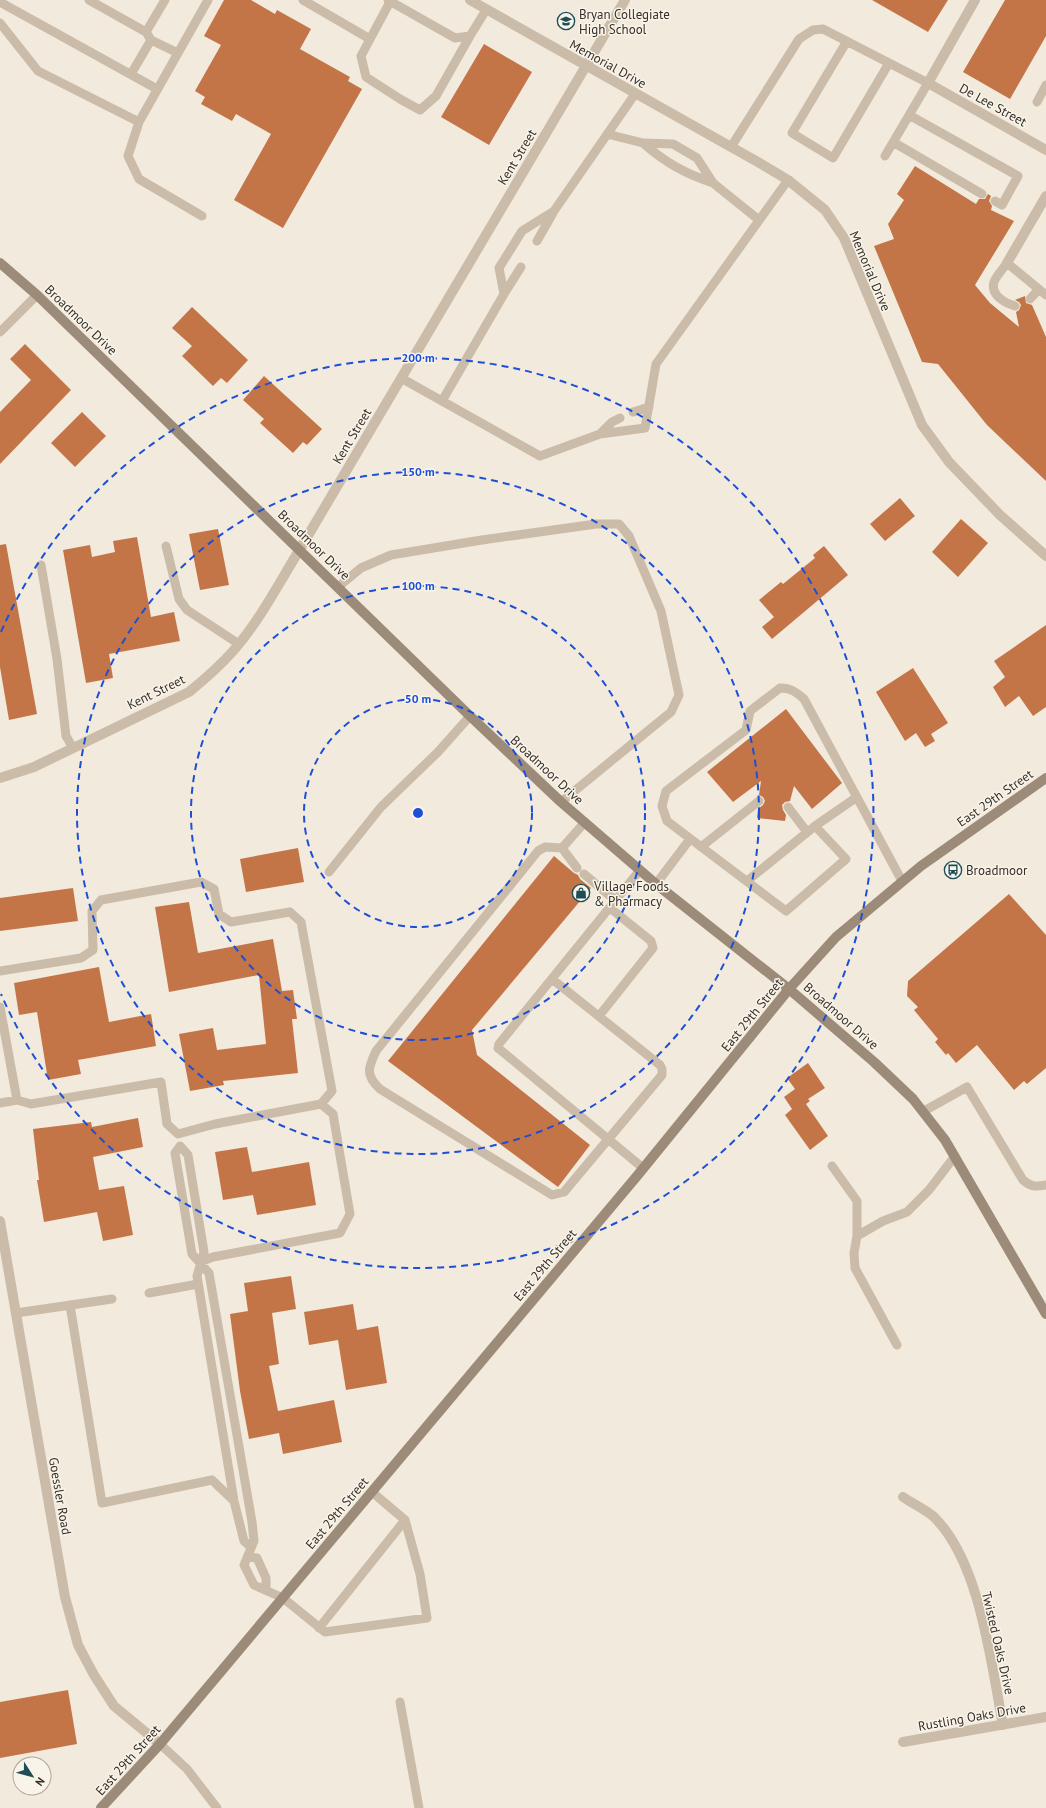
<svg xmlns="http://www.w3.org/2000/svg" width="1046" height="1808" font-family="'PT Sans',sans-serif">
<style>
.building{fill:#c47548}
.lines{fill:none;stroke-linecap:round;stroke-linejoin:round}
.lane{stroke:#cabca8;stroke-width:9}
.street{stroke:#cabca8;stroke-width:10}
.secondary{stroke:#9d8b7a;stroke-width:10}
.ring{fill:none;stroke:#1d4ed8;stroke-width:2;stroke-dasharray:7 5}
.labels{text-anchor:middle;dominant-baseline:central;stroke-width:3;stroke-linejoin:round;paint-order:stroke}
.poi-label{font-size:13px;fill:#372f28;stroke:#f9f4e9;text-anchor:start}
.street-label{font-size:13px;fill:#372f28;stroke:#f9f4e9}
.centre{fill:#1d4ed8;stroke:#f9f4e9;stroke-width:2}
.ring-label{font-size:12px;text-anchor:middle;font-weight:bold;fill:#1d4ed8;stroke:#f9f4e9;stroke-width:3;stroke-linejoin:round;paint-order:stroke}
</style>
<rect width="100%" height="100%" fill="#f2eadc"/>
<!-- building -->
<path class="building" d="M224,0h27l24,14 2,-4 34,19 -11,20 50,28 -2,4 14,8 -79,139 -49,-28 37,-66 -35,-20 -4,7 -31,-17 4,-7 -10,-6 26,-46 -17,-9z
M872,0h76l-20,32z
M1005,0h41v36l-36,63 -47,-27z
M484,44l48,28 -43,73 -48,-28z
M915,166l61,38 3,-5h6l3,-5 3,2 -2,5 3,5 -1,4 23,11 -39,64 15,18 29,24 -3,-15 3,-2 2,-5 -2,-3 -4,-2 10,-4 1,7 6,2 14,32v144l-59,-56 -49,-61 -16,-2 -48,-116 20,-7 -6,-15 16,-24 -7,-6z
M192,307l56,53 -21,23 -6,-5 -8,8 -31,-30 10,-10 -20,-18z
M25,344l46,46 -71,74v-52l31,-32 -21,-21z
M264,376l58,53 -15,16 -4,-3 -10,11 -33,-30 4,-4 -21,-19z
M82,412l24,24 -31,31 -24,-24z
M900,498l15,18 -30,25 -15,-17z
M961,519l27,24 -30,34 -26,-25z
M218,529l11,56 -29,5 -11,-56z
M137,537l14,80 23,-5 6,29 -71,13 4,24 -27,5 -23,-133 27,-5 2,12 23,-5 -2,-11z
M6,544l31,170 -28,6 -9,-53v-122z
M824,546l24,29 -76,64 -10,-12 12,-10 -15,-17 22,-18 2,2 32,-26 -2,-3z
M1046,625v82l-13,9 -14,-20 -14,11 -12,-20 12,-10 -11,-16z
M913,668l35,55 -17,11 4,7 -10,6 -9,-14 -11,8 -29,-49z
M786,709l56,74 -30,26 -18,-23 -4,15 -5,1 -3,3 1,5 3,5 -1,6 -28,-3 1,-9 5,-4 2,-4 -2,-4 -4,-2 2,-14 -28,21 -26,-30z
M298,848l6,34 -58,10 -6,-33z
M554,856l20,17 4,2 2,4 11,9 -119,142 5,25 113,90 -32,42 -170,-126z
M73,888l5,33 -78,10v-33z
M1009,894l37,41v133l-19,16 -3,-3 -10,9 -37,-45 -21,18 -8,-10 -2,2 -11,-13 3,-3 -24,-29 4,-3 -11,-11 1,-15z
M189,902l9,51 75,-14 9,52 11,-1 4,29h-5l6,54 -75,8 1,4 -34,6 -11,-57 34,-6 4,22 49,-6 -7,-69 -90,17 -14,-85z
M99,967l10,55 42,-8 5,32 -78,14 3,14 -33,6 -11,-68 -18,3 -5,-32z
M808,1063l17,25 -17,11 2,2 -4,3 22,32 -18,14 -25,-35 7,-6 -8,-12 11,-8 -8,-11z
M138,1118l5,29 -50,10 6,33 25,-4 9,49 -30,6 -6,-29 -53,10 -7,-42h2l-6,-51 58,-7 1,5z
M247,1147l5,25 57,-10 7,43 -59,10 -4,-20 -30,5 -8,-48z
M291,1276l5,33 -24,4 7,51 -10,2 9,45 56,-11 8,42 -59,12 -4,-21 -30,6 -9,-48 -10,-77 18,-3 -4,-28z
M353,1304l4,26 21,-4 9,57 -41,7 -8,-50 -29,5 -5,-33z
M68,1690l9,54 -77,14v-56z"/>
<g class="lines">
<!-- lane -->
<path class="lane" d="M89,0l57,32 19,-32
M303,0l67,39
M388,0l67,38 15,-2 16,-26
M391,0l-30,56 5,21 34,22 20,11 16,-14 34,-60
M0,2l157,87
M0,23l38,48 101,51
M151,40l27,13
M847,41l-55,92 41,25 56,-95
M131,74l20,-34 -5,-8
M1037,102l9,-17
M909,115l109,61 -16,29 -7,-4
M607,134l36,9 30,1 24,14 16,25 46,37
M893,142l89,52
M643,143c23,20 41,30 70,40
M731,147l68,-108 14,-9 10,-1 105,54 -43,73
M202,216l-63,-37 -11,-23 11,-34 69,-122
M537,241l16,-28
M504,294l17,-27
M1030,299l9,-10
M1015,306c-10,-3 -25,-11 -21,-24 2,-6 9,-13 13,-19l39,32
M0,332l37,-37
M401,378l139,78 60,-22 45,-6 11,-64 132,-184
M442,401l62,-107 -5,-26 23,-37 32,-20 81,-117
M633,412l16,-5
M600,434l12,-12 8,-4
M166,546l13,53 8,11 52,34
M41,565l16,94 9,77 7,12
M338,587l23,-19 30,-13 91,-15 114,-16h23l10,12 32,75 18,84 -8,17 -110,90
M788,807l19,25
M815,826l31,33 -60,52 -119,-90 -5,-15 4,-15 80,-61 4,-19 30,-23c11,0 16,4 24,11l98,182
M701,847l58,-46
M562,848l15,20
M640,870l-141,174 -1,4 145,120
M329,872l52,-65 57,-55 32,-36
M584,874l32,27
M747,881l68,-55 42,-29
M656,884l34,-45
M0,971l81,-13 12,-8 -1,-39 9,-11 100,-18 13,7 5,25 12,8 59,-10 11,10 31,169 -11,13 -106,20 -37,10 -11,-10 -6,-42 -130,22 -14,-4 -17,3
M552,979l108,86 2,4v6l-98,117 -12,3 -172,-106c-15,-14 -12,-21 -4,-38l162,-200 7,-4 17,1 23,-26
M0,1007l17,93
M599,1016l54,-68 -2,-7 -41,-33
M924,1111l43,-24 56,93c8,7 13,7 23,5
M832,1166l25,35v35l-3,17 1,15 42,77
M857,1236l26,-15 24,-9 22,-22 26,-34
M200,1262l13,-5 127,-24 10,-19 -17,-100 -12,-10
M149,1293l49,-9
M70,1305l32,198 110,-23 22,21
M16,1313l96,-14
M251,1547l-7,-6 -10,-40 -37,-225 7,-24 -16,-97 -8,-9 -5,7 17,101 17,19 43,249 2,19 -10,24 10,20 29,13 42,34 102,-14 -7,-44 -15,-54 -33,-28
M249,1557l8,1 9,20v11
M319,1628l86,-108
M400,1702l19,106
M160,1744l27,25 30,39"/>
<!-- street -->
<path class="street" d="M470,0l293,165 25,15 37,30 19,28 78,187 27,37 51,53 46,41
M975,0l-47,83 118,67
M1007,263l39,-67
M0,778l34,-11 155,-75c16,-13 31,-26 45,-42 26,-30 45,-67 66,-101l325,-549
M0,1221l65,376 13,48 16,30 20,31 46,38
M903,1497c10,7 22,12 31,20 46,45 57,146 69,208
M903,1742l143,-25"/>
<!-- secondary -->
<path class="secondary" d="M0,263l37,32 433,421 91,86 95,82 133,105 85,73 39,37 32,41 101,174
M101,1808l59,-64 477,-568 152,-187 47,-52 85,-71 125,-88"/>
</g>
<!-- distance rings -->
<g class="ring">
<circle cx="418" cy="813" r="114"/>
<circle cx="418" cy="813" r="227"/>
<circle cx="418" cy="813" r="341"/>
<path d="M1 632A455 455 0 1 1 1 994"/>
</g>
<!-- icons -->
<defs>
<symbol id="school-ring" viewBox="-11 -11 22 22"><circle r="9.5" fill="#f9f4e9" stroke="#1e4d58" stroke-width="1.5"/><path d="M0-5L7-2L0 1L-7-2ZM-4 1L0 2.5L4 1V4Q0 6-4 4Z" fill="#1e4d58"/></symbol>
<symbol id="bus-ring" viewBox="-11 -11 22 22"><circle r="9.5" fill="#f9f4e9" stroke="#1e4d58" stroke-width="1.5"/><path d="M-5-6H5V4H4V6H2V4H-2V6H-4V4H-5ZM-3.5-4V0h7V-4ZM-3.5 1.2v1.5H-2V1.2ZM2 1.2v1.5H3.5V1.2Z" fill="#1e4d58"/></symbol>
<symbol id="shop-ring" viewBox="-11 -11 22 22"><circle r="9.5" fill="#f9f4e9" stroke="#1e4d58" stroke-width="1.5"/><path d="M-5-2.5h2.3a2.7 3.5 0 0 1 5.4 0H5L5.5 6h-11ZM-1.5-2.5h3a1.5 2.3 0 0 0-3 0Z" fill="#1e4d58"/></symbol>
</defs>
<g fill-rule="evenodd">
<use href="#school-ring" x="556" y="11" width="20" height="20"/>
<use href="#bus-ring" x="943" y="860" width="20" height="20"/>
<use href="#shop-ring" x="571" y="883" width="20" height="20"/>
</g>
<g class="labels">
<!-- poi labels -->
<g class="poi-label">
<text x="579" y="14">Bryan Collegiate<tspan x="579" dy="15">High School</tspan></text>
<text x="966" y="870">Broadmoor</text>
<text x="594" y="886">Village Foods<tspan x="594" dy="15">&amp; Pharmacy</tspan></text>
</g>
<!-- street labels -->
<g class="street-label">
<text transform="translate(608 64) rotate(29)">Memorial Drive</text>
<text transform="translate(993 105) rotate(29)">De Lee Street</text>
<text transform="translate(517 157) rotate(-59)">Kent Street</text>
<text transform="translate(870 271) rotate(67)">Memorial Drive</text>
<text transform="translate(81 320) rotate(44)">Broadmoor Drive</text>
<text transform="translate(352 436) rotate(-59)">Kent Street</text>
<text transform="translate(314 545) rotate(44)">Broadmoor Drive</text>
<text transform="translate(156 692) rotate(-26)">Kent Street</text>
<text transform="translate(547 770) rotate(43)">Broadmoor Drive</text>
<text transform="translate(995 798) rotate(-35)">East 29th Street</text>
<text transform="translate(752 1015) rotate(-51)">East 29th Street</text>
<text transform="translate(841 1016) rotate(41)">Broadmoor Drive</text>
<text transform="translate(545 1265) rotate(-50)">East 29th Street</text>
<text transform="translate(60 1496) rotate(80)">Goessler Road</text>
<text transform="translate(337 1513) rotate(-50)">East 29th Street</text>
<text transform="translate(998 1643) rotate(77)">Twisted Oaks Drive</text>
<text transform="translate(972 1717) rotate(-10)">Rustling Oaks Drive</text>
<text transform="translate(128 1760) rotate(-48)">East 29th Street</text>
</g>
</g>
<circle cx="418" cy="813" r="6" class="centre"/>
<g class="ring-label">
<text x="418" y="362">200 m</text>
<text x="418" y="476">150 m</text>
<text x="418" y="590">100 m</text>
<text x="418" y="703">50 m</text>
</g>
<!-- north arrow -->
<g transform="translate(32 1776) rotate(126)"><circle r="19" fill="#f9f4e9" stroke="#aba59c"/>
<path d="M0-3L7 15L0 10L-7 15Z" fill="#1e4d58"/>
<text y="-6" font-size="11" font-weight="bold" text-anchor="middle" fill="#372f28">N</text>
</g>
</svg>
